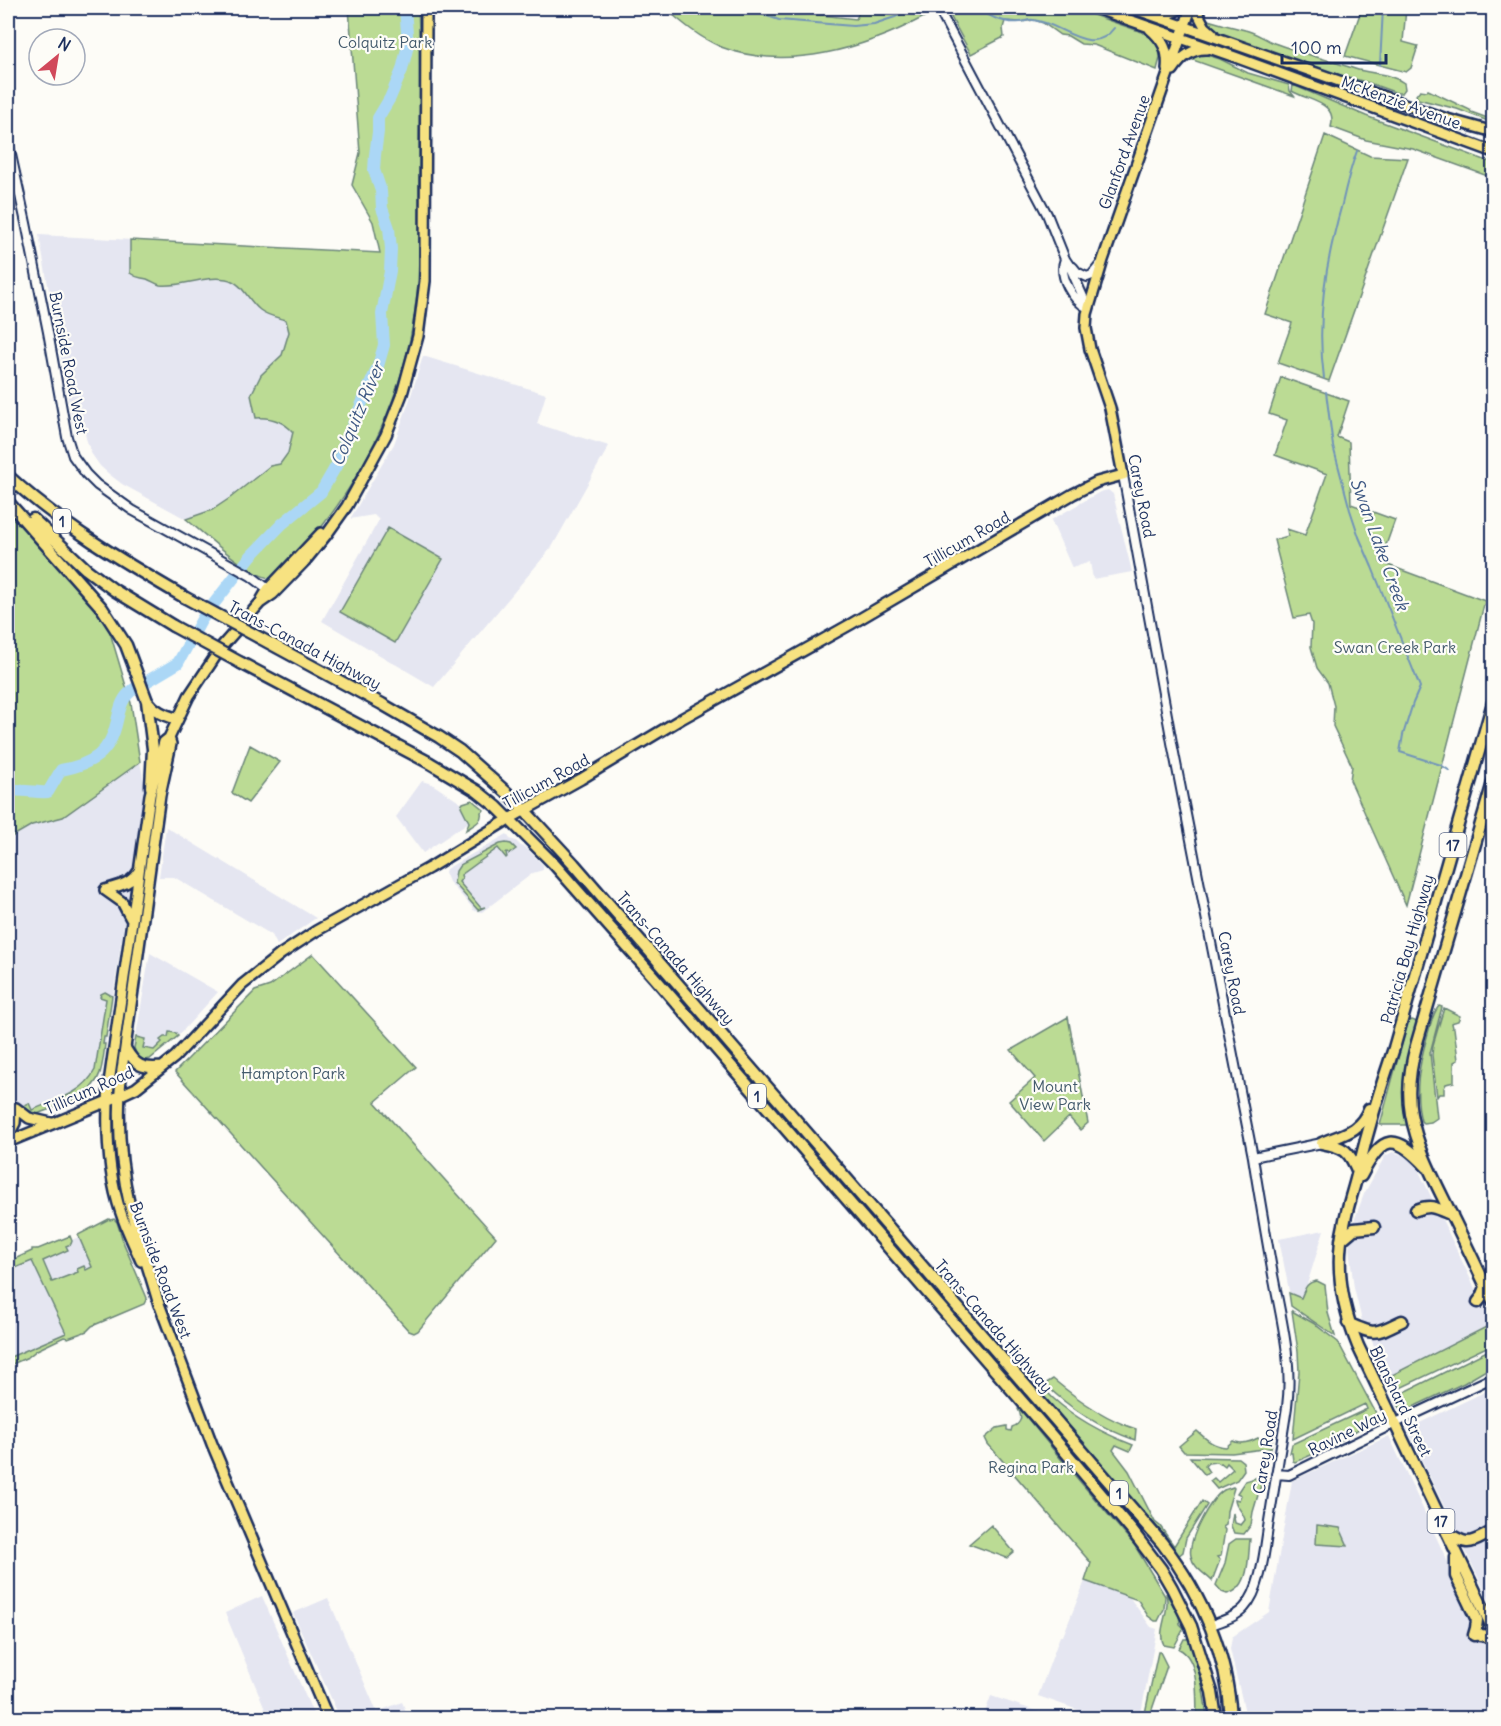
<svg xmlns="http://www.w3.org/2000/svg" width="1501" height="1726" font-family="Delius,sans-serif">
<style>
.built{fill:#e5e6f1}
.green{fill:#bbdb94;stroke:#6b8579;stroke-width:1.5}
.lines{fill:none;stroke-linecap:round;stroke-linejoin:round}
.stream{stroke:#7194b9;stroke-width:2}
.river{stroke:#abd7f6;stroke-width:12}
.minor-casing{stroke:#1b2f5e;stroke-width:12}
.major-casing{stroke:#1b2f5e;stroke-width:14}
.highway-casing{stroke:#1b2f5e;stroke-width:15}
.minor{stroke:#fdfcf7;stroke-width:8}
.major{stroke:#f7e281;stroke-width:9}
.highway{stroke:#f7e281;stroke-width:10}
.highway-bridge-casing{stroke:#1b2f5e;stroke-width:15;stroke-linecap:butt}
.highway-bridge{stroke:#f7e281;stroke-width:10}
.labels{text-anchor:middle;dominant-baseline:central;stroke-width:4.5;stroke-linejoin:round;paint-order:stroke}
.shield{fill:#fdfcf7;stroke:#5f6c8c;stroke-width:1.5}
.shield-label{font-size:15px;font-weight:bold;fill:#1b2f5e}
.park-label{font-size:16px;fill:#435a6c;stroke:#fdfcf7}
.street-label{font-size:16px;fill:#1b2f5e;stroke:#fdfcf7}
.water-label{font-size:18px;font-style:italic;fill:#3f5984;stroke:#fdfcf7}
</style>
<rect width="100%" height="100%" fill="#fdfcf7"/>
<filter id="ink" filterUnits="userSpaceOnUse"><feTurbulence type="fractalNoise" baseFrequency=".0167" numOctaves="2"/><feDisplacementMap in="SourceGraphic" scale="12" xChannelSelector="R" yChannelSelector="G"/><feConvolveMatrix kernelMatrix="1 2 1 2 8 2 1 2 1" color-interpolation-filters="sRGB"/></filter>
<g filter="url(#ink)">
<!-- built -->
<path class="built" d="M39,235l357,19 -154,310 -56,-45 -64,-35 -13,-10 -9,-8 -9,-13 -5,-15 -3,-15 -10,2z
M423,356l123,38 -9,30 72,22 -57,101 -118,140 -112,-66 57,-101 -5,-5 -24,4 44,-75 15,-42z
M1108,490l5,4 19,78 -39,7 -3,-17 -18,6 -21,-48 49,-28z
M140,762l5,24 -44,289 -10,16 -83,35v-287l24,-14 31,-8z
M422,781l10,3 47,31 -56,38 -27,-36z
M166,827l150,91 -39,27 -5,-10 -98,-58h-15z
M507,834l3,5 6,2 5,5 4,1 18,18v5l-10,3 -51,39 -8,-1 -3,-5 -22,-24 -4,-10 1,-3z
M150,953l68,39 -40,44 -28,23 -6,1 -7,-4 -3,-8z
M1393,1152l9,3 14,10 77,161 -104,50 -27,-55 -8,-33 -5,-40 5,-27 10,-27 21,-38z
M115,1221l30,78 -137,59v-90z
M1324,1230l-24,77 -8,-1 -13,-67z
M1493,1388v220l-86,-179z
M1389,1436l104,223v59h-249v-10l-14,-59 2,-12 37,-25 23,-131z
M1085,1581l45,17 21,29 6,2 -17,89h-39l-63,-22 22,-60h3z
M262,1596l53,122h-46l-44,-105z
M328,1598l49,114 25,-10 7,16h-69l-47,-105z
M991,1696l66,22h-74z"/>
<!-- green -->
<path class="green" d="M349,8h69c3,54 1,108 1,163 0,40 2,82 -2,122 -8,85 -42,165 -94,232 -15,19 -33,36 -50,53 -18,3 -71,-46 -87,-59l26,-9 18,-12 40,-32 10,-2 8,-11 5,-21c-10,-11 -23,-15 -37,-14l-5,-23 10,-20 21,-20 7,-23 -3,-12c-10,-3 -18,-4 -26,-10 -13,-10 -17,-28 -34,-31 -22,-4 -43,8 -66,6 -4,-1 -8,-4 -13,-6 -7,-2 -9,0 -17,-6v-33l250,13 -7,-31 -21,-37 8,-32z
M665,8h95l96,11 5,-11h68l-1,6 -4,3c-59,31 -137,55 -203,30 -21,-9 -39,-24 -56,-39z
M946,8h127l69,24 9,6 8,9 1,11 -3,12 -63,-25 -13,-1 -13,-8 -8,-1 -17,-12 -9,-3 -13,2 -16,-1 -2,7 1,9 -33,17z
M1362,8h44l-3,34 15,4 -7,22 -5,4 -61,-16z
M1208,20c13,4 24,7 37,10 10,2 19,9 29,13 27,10 54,17 81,26 16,5 35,4 49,14l1,6 -3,4h-5l-28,-10 -53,-15 -93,-33 -10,-5 -8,-9z
M1204,54l16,5 28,14 41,12 1,6 4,5 -104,-37 8,-4z
M1293,85l73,31 127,47v15l-80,-29 -47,-9 -35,-13c7,-25 -23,-26 -39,-36z
M1420,90l7,1 1,-1 42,20 1,2 22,8v3l-36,-14 -39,-10 -2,-4z
M1325,135l45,21 38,2 -79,223 -51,-18 14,-40 -27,-9z
M1281,377l68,24 -12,36 12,5 2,62 44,16 -15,42 105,39 -79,304 -56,-125 2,-14 -19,-40 1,-20 -6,-23 -11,-15 -6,-21 1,-23 -3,-9 -15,3 -20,-78 14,-4 -1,-7 18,6 22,-61 -52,-19 12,-35 -18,-6z
M8,510l82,93 19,26 22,74 9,59 -77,55 -31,8 -24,14z
M388,528l55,31 -48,84 -55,-31z
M250,745l30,17 -32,41 -16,-10z
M472,800l12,10 -3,2c2,10 -8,13 -15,18l3,-8 -8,-16 2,-3z
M506,843l5,1 5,5 -7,5 -2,-2 -1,1 1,4 -1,1 -8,-10 -37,27 1,3 -3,4 22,26 4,-1 -7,3 -24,-27 2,-12 4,-6 40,-21z
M313,954l103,113 -41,35 121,135 -78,94 -4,2 -5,-2 -234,-259 80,-81 15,-5z
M105,992l7,4 -6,41h-2l-1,7h2c-1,10 -2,20 -5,29 -8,25 -41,32 -63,41h-7l-9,-7 8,-4 3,7c24,-10 51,-16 63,-40l11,-71 -6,-2 1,-3z
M1439,1006l3,1 -12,46 7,65 -6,4 -8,1 -2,-2c-7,-29 -2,-56 6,-84 3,-10 5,-23 12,-31z
M1444,1008l16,8 -2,5 -7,2 1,5h2l4,32 -4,2v20l-8,2 -2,4v6h-5l-2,3 -5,-42 1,-10z
M1068,1017l20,106 -8,7 -11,-13 -25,24 -35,-40 26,-23 -24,-28z
M1412,1020l5,2 -8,103h-29l28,-104z
M169,1032l7,1 2,3 -28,23 -6,1 -7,-4 -3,-8 2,-11 9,2 -2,9 11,2 8,-8 -2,-2 4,-3h4z
M109,1219l1,1 4,-1 3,3 7,22 23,54 -3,6 -52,22 -5,5 -19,7 -4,-1 -27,13 -9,7 -20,9v-8l58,-25 -34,-72 -24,10v-9l24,-11v-2h6l32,-13 2,5 -1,3 -5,2 2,4 -25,11 9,21 26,-10 -1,-3 7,-3 2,4 6,-3 -14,-32z
M1317,1281l8,4 3,28 7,23 -44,-30 -2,-13 12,5c4,-9 5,-16 16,-17z
M1292,1311l21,12 25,19 40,75 -48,30 -35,15 -2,-1 -1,-8h-2l2,-9 75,-35 -2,-5 -72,35 6,-67 -1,-21z
M1492,1324l1,3v17l-95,45 3,5 92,-46v18l-29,17 -62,29 -16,-34z
M1053,1379c25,21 52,40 83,50l-1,11c-34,-12 -65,-31 -90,-56z
M1035,1385c9,1 12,8 19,14 22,20 51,35 79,46l-3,6 -14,-6 -3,5 16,21 26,51 5,4 14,20 28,-45 5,4 -21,33 -3,14 -5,4 -20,-27 -120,-138z
M1019,1408l46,56 70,82 30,50 -1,13 -6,12h-3l-7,-5 -10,-16 -53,-19 6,-18 -103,-119 -3,-6 12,-10 10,-2v4l4,1 1,-4c9,-3 11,-10 6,-18z
M1197,1431c10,9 16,15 29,16l7,-6c7,4 18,1 25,-3l2,2 13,-7 -2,15 -39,5 -48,-1 -5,-6z
M1190,1457l48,1 5,4 1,8 -7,10 -20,9 -7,-8 4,-3 4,4 15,-13 -6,-6 -2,3 -4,-3 -2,1 -3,-2 -8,1 -3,3 4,6 -4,3z
M1259,1477l2,8 -8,27 -2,13 -7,9 -10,-1 -3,-7 2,-13 2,10 6,2 4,-5c-2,-9 -10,-14 -10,-21l4,1 2,-5 -4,-2 8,-12z
M1233,1487l1,1 -7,23 -1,14 -3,2 2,3 -4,26 -4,1 3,3 -8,21c-8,-8 -19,-14 -21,-25 -4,-16 20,-58 33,-66 2,-1 7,-2 9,-3z
M991,1525l23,27 -7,6 -38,-14z
M1317,1525l23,3 8,18 -32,-2z
M1236,1539h14c-2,19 0,50 -23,55l-5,-2 -6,-7 9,-22 4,-19z
M1166,1593l13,22 1,9 4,4 -10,19 -10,-2c-8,-14 7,-33 2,-52z
M1188,1636c11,26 16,55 19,82h-10c-1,-20 3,-59 -18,-69l5,-10h3z
M1158,1652h2l7,14 -18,52h-5z"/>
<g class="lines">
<!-- stream -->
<path class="stream" d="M744,8l35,12 74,6 21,-2 21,-7 18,-9
M976,8c13,8 27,16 44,14 4,0 9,-3 13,-2 28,2 58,39 81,8
M1380,65l3,-57
M1324,378c-8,-59 2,-117 18,-174 4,-18 8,-35 15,-53
M1326,392l7,54 17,64 9,27 13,30 48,120 -7,16 -10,32 -3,17 41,13 9,6"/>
<!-- river -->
<path class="river" d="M146,682l32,-19 24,-44 49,-63 31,-32 39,-32 18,-31 5,-16 34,-79 6,-21 -2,-31 8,-43 1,-22 -2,-21 -7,-20 -1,-17 -7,-21 1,-15 3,-23v-14l12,-20 12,-28 6,-25 -3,-37
M8,791c14,-2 26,2 40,1l13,-22c31,-6 49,-16 56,-49 3,-13 5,-24 17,-32"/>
<defs>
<path id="minor" d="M938,8l109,206 18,45 4,6 19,43
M8,141l18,82 22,109 19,105 6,19 13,18 11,11 35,25 119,66 21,16
M1065,259c-7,17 7,41 23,49
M1073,267l4,5 10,5 5,-2 8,-10
M1123,475l50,273 80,409c6,39 13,78 20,118 8,43 20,87 14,132 -6,38 -12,76 -18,114 -4,25 -7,68 -25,87 -8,9 -22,13 -33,17
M1253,1157l69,-14
M1276,1474l13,1 96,-47 109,-51"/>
<path id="major" d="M1095,8l140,49 259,95
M1132,8l315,111 47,13
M1195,8l10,19 8,7
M1156,14l14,-1 12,-5
M1150,29c13,11 19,22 17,40
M1173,70c8,-12 19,-22 34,-21
M262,599l6,-10 53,-56
M105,890l17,12 9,17
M105,890c13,-4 26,-6 33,-18
M126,1049c10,17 16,20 36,18
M16,1108l13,10 22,5
M8,1136l7,-13 1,-15
M8,1142l100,-41 28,-13 39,-31 67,-72 39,-31 35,-23 113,-63 80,-49 72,-40 100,-60 170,-95 222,-130 24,-12 26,-7 -13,-67 -20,-59 -4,-21 1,-14 16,-54 88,-252
M141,1261c-7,-16 -15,-32 -20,-48 -14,-41 -15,-87 -12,-130l41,-288 14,-53 5,-4
M158,1301l54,143 116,274
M159,1305c-9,-33 -21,-65 -29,-98 -10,-43 -13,-86 -9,-130l39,-282 11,-51 -2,-6 20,-42 34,-51 37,-42 13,-9 32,-33 22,-27 20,-28 39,-71 16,-41 16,-58 7,-55 1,-273"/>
<path id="highway" d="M8,476c53,49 114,85 176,121
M8,502l94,106 24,37 21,56 6,48 -2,38
M33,519l53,50 28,21 59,36
M260,638l122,66 57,33 21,14 54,48 60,65 588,679c40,52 65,109 69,175
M241,663l189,100 47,28 20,16 57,57 100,113 398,459 81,96 28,37 11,19 19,38 21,66 4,26
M1494,699l-100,349c-14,41 -26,81 -36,123 -4,18 -11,36 -14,54 -10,42 -2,82 14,121l136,285
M147,701c8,11 18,14 30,18
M1494,779l-78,267c-6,22 -9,45 -5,68 6,34 24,67 39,98 15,30 29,60 44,91
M1322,1143c21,-9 38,-11 47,-34
M1322,1143c23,4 27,8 36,29
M1361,1176c22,-42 33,-44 66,-9
M1416,1210c16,-6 20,-2 36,5
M1341,1240l13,-11 20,-2
M1478,1302l4,-5 4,-10
M1348,1323c28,13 27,11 54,-2
M1447,1533c22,13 21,11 43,0
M1456,1557v19l21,44 -1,8 -2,7c8,-1 13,1 20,5"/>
</defs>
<!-- minor casing -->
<use href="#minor" class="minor-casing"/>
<!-- major casing -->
<use href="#major" class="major-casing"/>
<!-- highway casing -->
<use href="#highway" class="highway-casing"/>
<!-- minor -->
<use href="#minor" class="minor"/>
<!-- major -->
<use href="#major" class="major"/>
<!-- highway -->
<use href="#highway" class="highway"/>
<defs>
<path id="highway-bridge" d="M184,597l76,41
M173,626l68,37"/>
</defs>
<!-- highway-bridge casing -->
<use href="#highway-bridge" class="highway-bridge-casing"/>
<!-- highway-bridge -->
<use href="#highway-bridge" class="highway-bridge"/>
</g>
</g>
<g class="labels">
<!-- shield labels -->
<g class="shield">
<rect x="53" y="509" width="18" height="24" rx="4.5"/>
<rect x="1439.5" y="833" width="27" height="24" rx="4.5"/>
<rect x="748" y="1084" width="18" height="24" rx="4.5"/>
<rect x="1110" y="1481" width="18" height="24" rx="4.5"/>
<rect x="1427.5" y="1509" width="27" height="24" rx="4.5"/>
</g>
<g class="shield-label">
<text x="62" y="521">1</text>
<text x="1453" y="845">17</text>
<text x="757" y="1096">1</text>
<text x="1119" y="1493">1</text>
<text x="1441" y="1521">17</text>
</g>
<!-- park labels -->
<g class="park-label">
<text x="385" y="42">Colquitz Park</text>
<text x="1395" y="647">Swan Creek Park</text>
<text x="293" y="1073">Hampton Park</text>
<text x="1055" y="1086">Mount<tspan x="1055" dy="18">View Park</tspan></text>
<text x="1031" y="1467">Regina Park</text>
</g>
<!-- street labels -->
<g class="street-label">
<text transform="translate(1401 102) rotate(20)">McKenzie Avenue</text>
<text transform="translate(1124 152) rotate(-70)">Glanford Avenue</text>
<text transform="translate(69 363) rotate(79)">Burnside Road West</text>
<text transform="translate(1142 496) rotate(79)">Carey Road</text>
<text transform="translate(967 539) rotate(-30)">Tillicum Road</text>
<text transform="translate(305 645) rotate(28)">Trans-Canada Highway</text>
<text transform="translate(546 781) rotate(-29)">Tillicum Road</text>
<text transform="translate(1407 949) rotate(-74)">Patricia Bay Highway</text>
<text transform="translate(676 958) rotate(49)">Trans-Canada Highway</text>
<text transform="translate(1232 973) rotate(79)">Carey Road</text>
<text transform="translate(89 1090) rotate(-24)">Tillicum Road</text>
<text transform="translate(161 1270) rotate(69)">Burnside Road West</text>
<text transform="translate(994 1326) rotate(49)">Trans-Canada Highway</text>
<text transform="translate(1401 1401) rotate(64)">Blanshard Street</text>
<text transform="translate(1347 1432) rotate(-26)">Ravine Way</text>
<text transform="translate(1265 1452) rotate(-81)">Carey Road</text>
</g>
<!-- water labels -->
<g class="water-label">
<text transform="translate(357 414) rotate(-67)">Colquitz River</text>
<text transform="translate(1380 544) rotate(70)">Swan Lake Creek</text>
</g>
</g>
<!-- margin -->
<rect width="1501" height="1726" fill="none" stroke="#fdfcf7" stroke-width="30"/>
<rect x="15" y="15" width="1471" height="1696" fill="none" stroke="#1b2f5e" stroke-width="2" filter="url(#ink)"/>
<!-- north arrow -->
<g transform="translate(57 57) rotate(30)"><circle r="28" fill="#fdfcf7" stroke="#a3aaba" stroke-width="1.5"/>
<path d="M0-4.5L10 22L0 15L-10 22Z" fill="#d1495b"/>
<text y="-9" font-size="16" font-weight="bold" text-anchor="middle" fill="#1b2f5e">N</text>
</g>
<!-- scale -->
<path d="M1282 54v9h104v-9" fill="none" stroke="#1b2f5e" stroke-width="3"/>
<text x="1291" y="54" font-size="18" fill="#1b2f5e" stroke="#fdfcf7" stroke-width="4.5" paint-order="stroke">100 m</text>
</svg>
